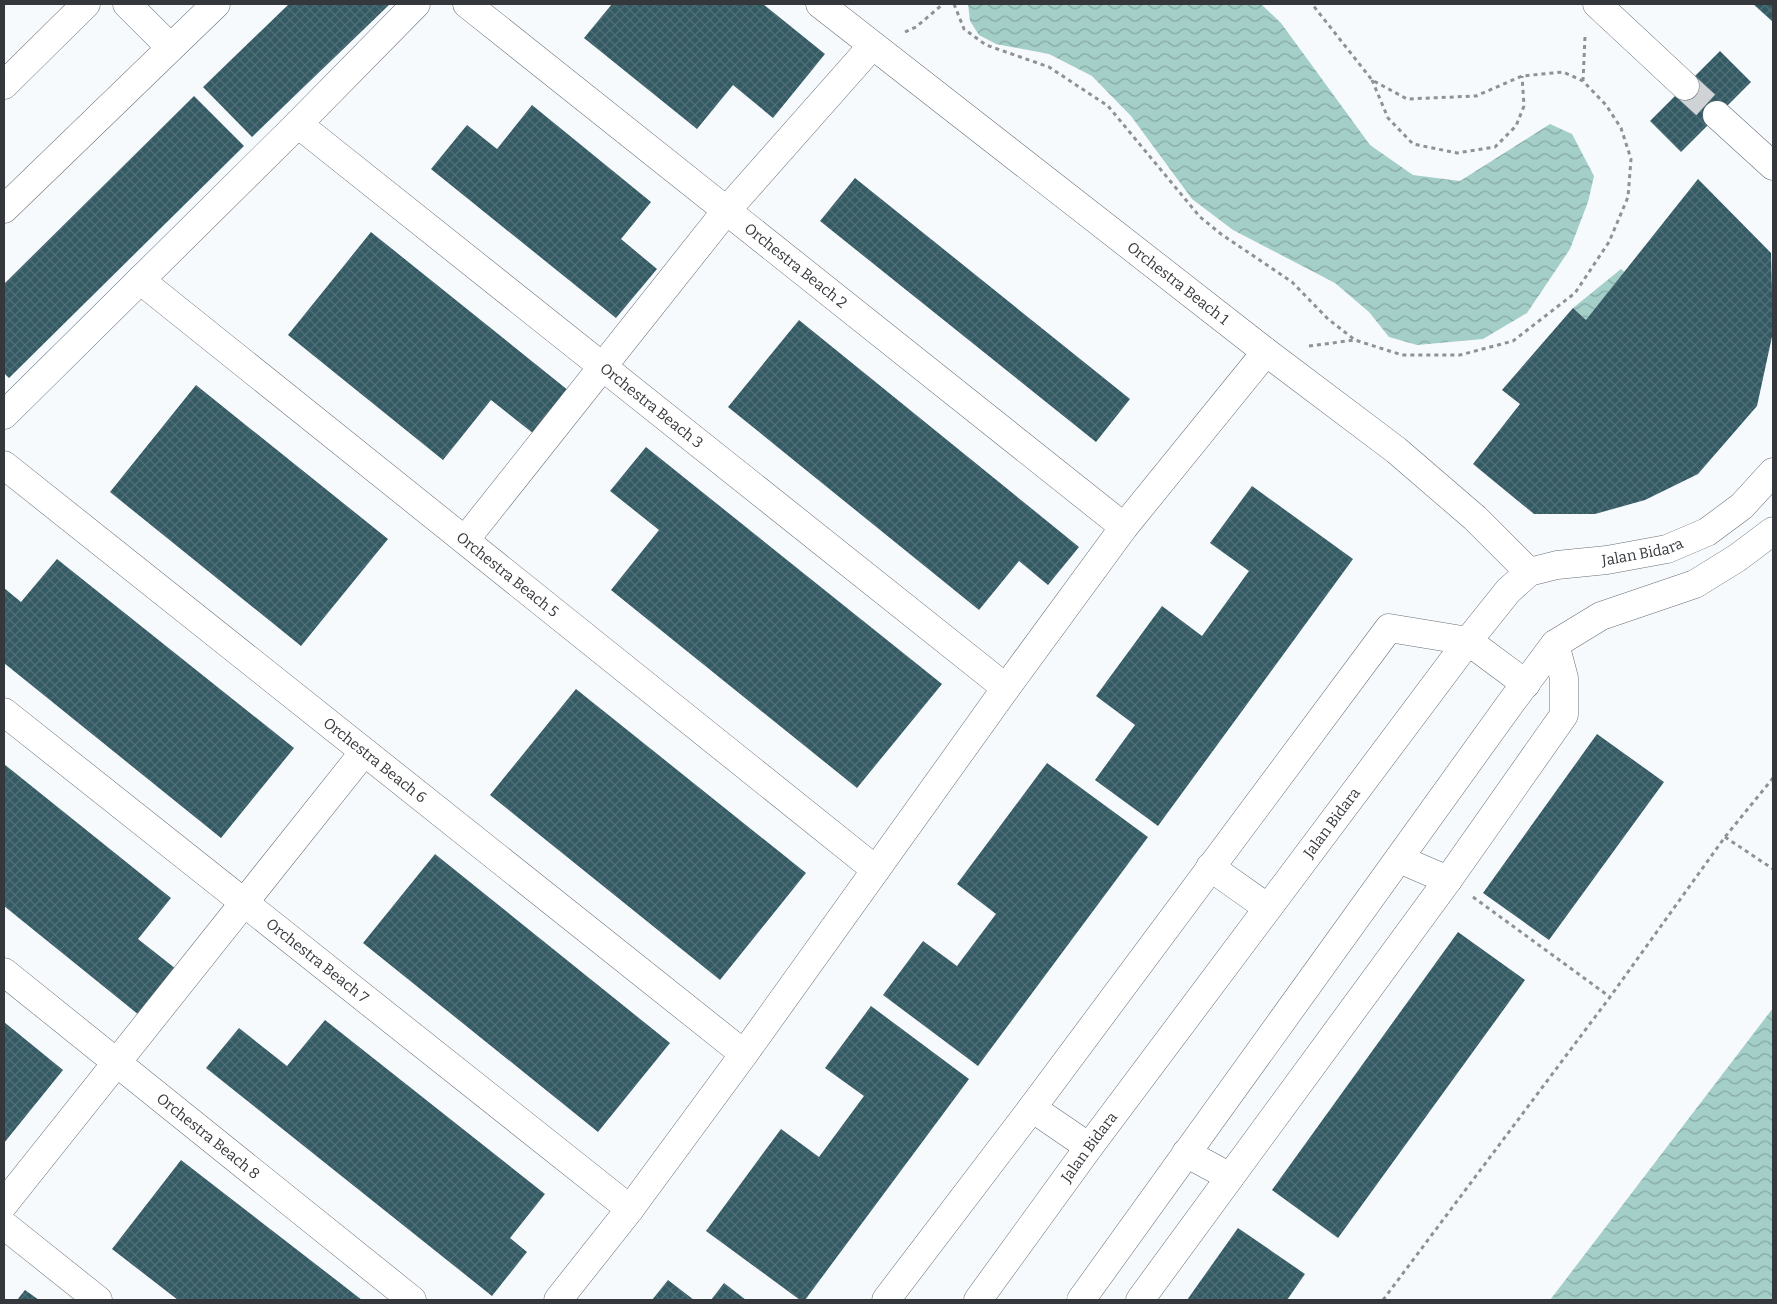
<svg xmlns="http://www.w3.org/2000/svg" width="1777" height="1304" font-family="Bitter,serif">
<style>
.water{fill:url(#water-waves)}
.building{fill:url(#building-cross-hatch)}
.lines{fill:none;stroke-linecap:round;stroke-linejoin:round}
.minor-tunnel{stroke:#d0d3d6;stroke-width:28;stroke-dasharray:28 14;stroke-linecap:butt}
.minor-casing{stroke:#686f77;stroke-width:29}
.path{stroke:#8e9195;stroke-width:3;stroke-dasharray:4 4;stroke-linecap:butt}
.minor{stroke:#fff;stroke-width:28}
.labels{text-anchor:middle;dominant-baseline:central;stroke-width:5;stroke-linejoin:round;paint-order:stroke}
.street-label{font-size:15px;fill:#34373b;stroke:#fff}
</style>
<defs>
<pattern id="water-waves" width="16" height="10" patternUnits="userSpaceOnUse" patternTransform="scale(1.25)"><rect width="16" height="10" fill="#a4cec8"/><path d="M0 5q4-4 8 0t8 0" fill="none" stroke="#86a8a4"/></pattern>
<pattern id="building-cross-hatch" width="8" height="8" patternUnits="userSpaceOnUse" patternTransform="scale(1.25)"><rect width="8" height="8" fill="#345a64"/><path d="M0 0l8 8M0 8l8-8" fill="none" stroke="#506f77"/></pattern>
</defs>
<rect width="100%" height="100%" fill="#f7fafd"/>
<!-- water -->
<path class="water" d="M968,4h293l20,19 89,122 43,30 47,6 90,-57 22,10 22,42 -6,26 -18,47 -43,64 -44,26 -66,6 -28,-8 -20,-25 -34,-29 -102,-53 -41,-31 -61,-83 -39,-40 -43,-22 -53,-10 -17,-9 -9,-14z
M1621,269l41,35 -40,50 -49,-46z
M1773,1007v293h-223l223,-292z"/>
<!-- building -->
<path class="building" d="M289,4h101l-138,133 -49,-50z
M612,4h151l62,50 -52,64 -40,-33 -36,44 -113,-91z
M1753,4h20v18z
M1720,51l31,31 -70,70 -31,-31z
M194,96l50,50 -235,232 -5,-5v-89z
M532,105l119,97 -30,37 36,30 -41,49 -185,-149 36,-44 30,24z
M855,178l275,221 -34,43 -276,-221z
M1698,179l73,74 2,79 -16,74 -59,68 -53,26 -50,14h-61l-61,-50 47,-60 -18,-14 71,-82 13,12z
M371,232l198,159 -35,43 -43,-34 -48,60 -155,-125z
M799,320l280,227 -31,38 -29,-24 -40,49 -251,-203z
M196,385l192,154 -87,107 -191,-154z
M646,447l296,237 -85,104 -246,-198 48,-60 -49,-39z
M1252,486l101,73 -195,267 -63,-46 40,-55 -39,-29 66,-90 40,30 47,-65 -39,-28z
M57,559l237,189 -73,90 -217,-175v-75l17,14z
M576,689l230,184 -86,107 -230,-185z
M1597,734l67,48 -115,158 -66,-47z
M1047,763l101,74 -170,229 -95,-71 40,-54 34,25 39,-52 -39,-30z
M4,764l167,134 -33,41 38,30 -37,46 -135,-109z
M435,854l235,189 -72,89 -235,-189z
M1458,932l67,48 -187,258 -66,-48z
M871,1006l98,73 -164,221h-5l-94,-69 75,-102 38,28 45,-61 -39,-28z
M325,1020l220,174 -35,44 17,14 -35,44 -286,-228 33,-40 48,38z
M4,1022l59,48 -59,73z
M181,1160l181,140h-184l-66,-51z
M1238,1228l67,46 -18,26h-100z
M668,1280l26,20h-42z
M724,1283l22,17h-35z
M25,1290l14,10h-22z"/>
<g class="lines">
<!-- minor-tunnel -->
<path class="minor-tunnel" d="M1685,86l32,29"/>
<defs>
<g id="minor">
<path d="M127,4l43,43"/>
<path id="s1" d="M467,4l657,523"/>
<path id="s2" d="M820,4l446,348 130,98 79,68 54,54"/>
<path d="M1597,4l88,82"/>
<path d="M4,85l82,-81"/>
<path d="M1717,115l56,51"/>
<path id="s3" d="M298,124l708,564"/>
<path d="M4,209l212,-205"/>
<path id="s4" d="M140,280l736,590"/>
<path d="M4,415l294,-291 118,-120"/>
<path id="s5" d="M4,465l740,589"/>
<path d="M465,540l261,-329 146,-165"/>
<path id="s6" d="M4,712l626,497"/>
<path d="M1399,859l49,21"/>
<path d="M1210,867l58,41"/>
<path id="s7" d="M4,972l408,328"/>
<path d="M1032,1108l57,39"/>
<path d="M1186,1153l44,24"/>
<path d="M4,1204l360,-452"/>
<path d="M4,1225l94,75"/>
<path d="M558,1300l72,-91 114,-155 262,-366 118,-161 142,-175"/>
<path d="M886,1300l146,-192 357,-480 79,13 58,43"/>
<path id="s8" d="M978,1300l111,-153 379,-506 40,-50 21,-19 28,-7 50,-5 60,-11 40,-17 35,-26 31,-34"/>
<path d="M1081,1300l429,-596 45,-60 46,-28 94,-32 42,-26 36,-27"/>
<path d="M1140,1300l308,-420 116,-165v-37l-9,-34"/>
</g>
</defs>
<!-- minor casing -->
<use href="#minor" class="minor-casing"/>
<!-- path -->
<path class="path" d="M954,4l10,25 22,16 63,22 59,39 92,111 21,17 71,48 36,37 27,21 47,15h58l53,-14 62,-48 34,-51 19,-45 3,-38 -10,-31 -15,-23 -23,-24 -20,-9 -41,4 -46,20 -69,3 -35,-19 -60,-76
M905,32l11,-5 27,-23
M1372,80l16,38 25,26 44,9 38,-6 21,-21 8,-20 -2,-30
M1583,81l2,-44
M1309,346l46,-6
M1725,837l48,32
M1473,897l137,100
M1383,1300l227,-303 115,-160 48,-59"/>
<!-- minor -->
<use href="#minor" class="minor"/>
</g>
<g class="labels">
<!-- street labels -->
<g class="street-label">
<text stroke="none"><textPath href="#s1" startOffset="420">Orchestra Beach 2</textPath></text>
<text stroke="none"><textPath href="#s2" startOffset="454">Orchestra Beach 1</textPath></text>
<text stroke="none"><textPath href="#s3" startOffset="452">Orchestra Beach 3</textPath></text>
<text stroke="none"><textPath href="#s8" startOffset="1029">Jalan Bidara</textPath></text>
<text stroke="none"><textPath href="#s4" startOffset="471">Orchestra Beach 5</textPath></text>
<text stroke="none"><textPath href="#s5" startOffset="474">Orchestra Beach 6</textPath></text>
<text stroke="none"><textPath href="#s8" startOffset="594">Jalan Bidara</textPath></text>
<text stroke="none"><textPath href="#s6" startOffset="400">Orchestra Beach 7</textPath></text>
<text stroke="none"><textPath href="#s7" startOffset="262">Orchestra Beach 8</textPath></text>
<text stroke="none"><textPath href="#s8" startOffset="189">Jalan Bidara</textPath></text>
</g>
</g>
<!-- border -->
<rect width="1777" height="1304" fill="none" stroke="#34373b" stroke-width="10"/>
</svg>
